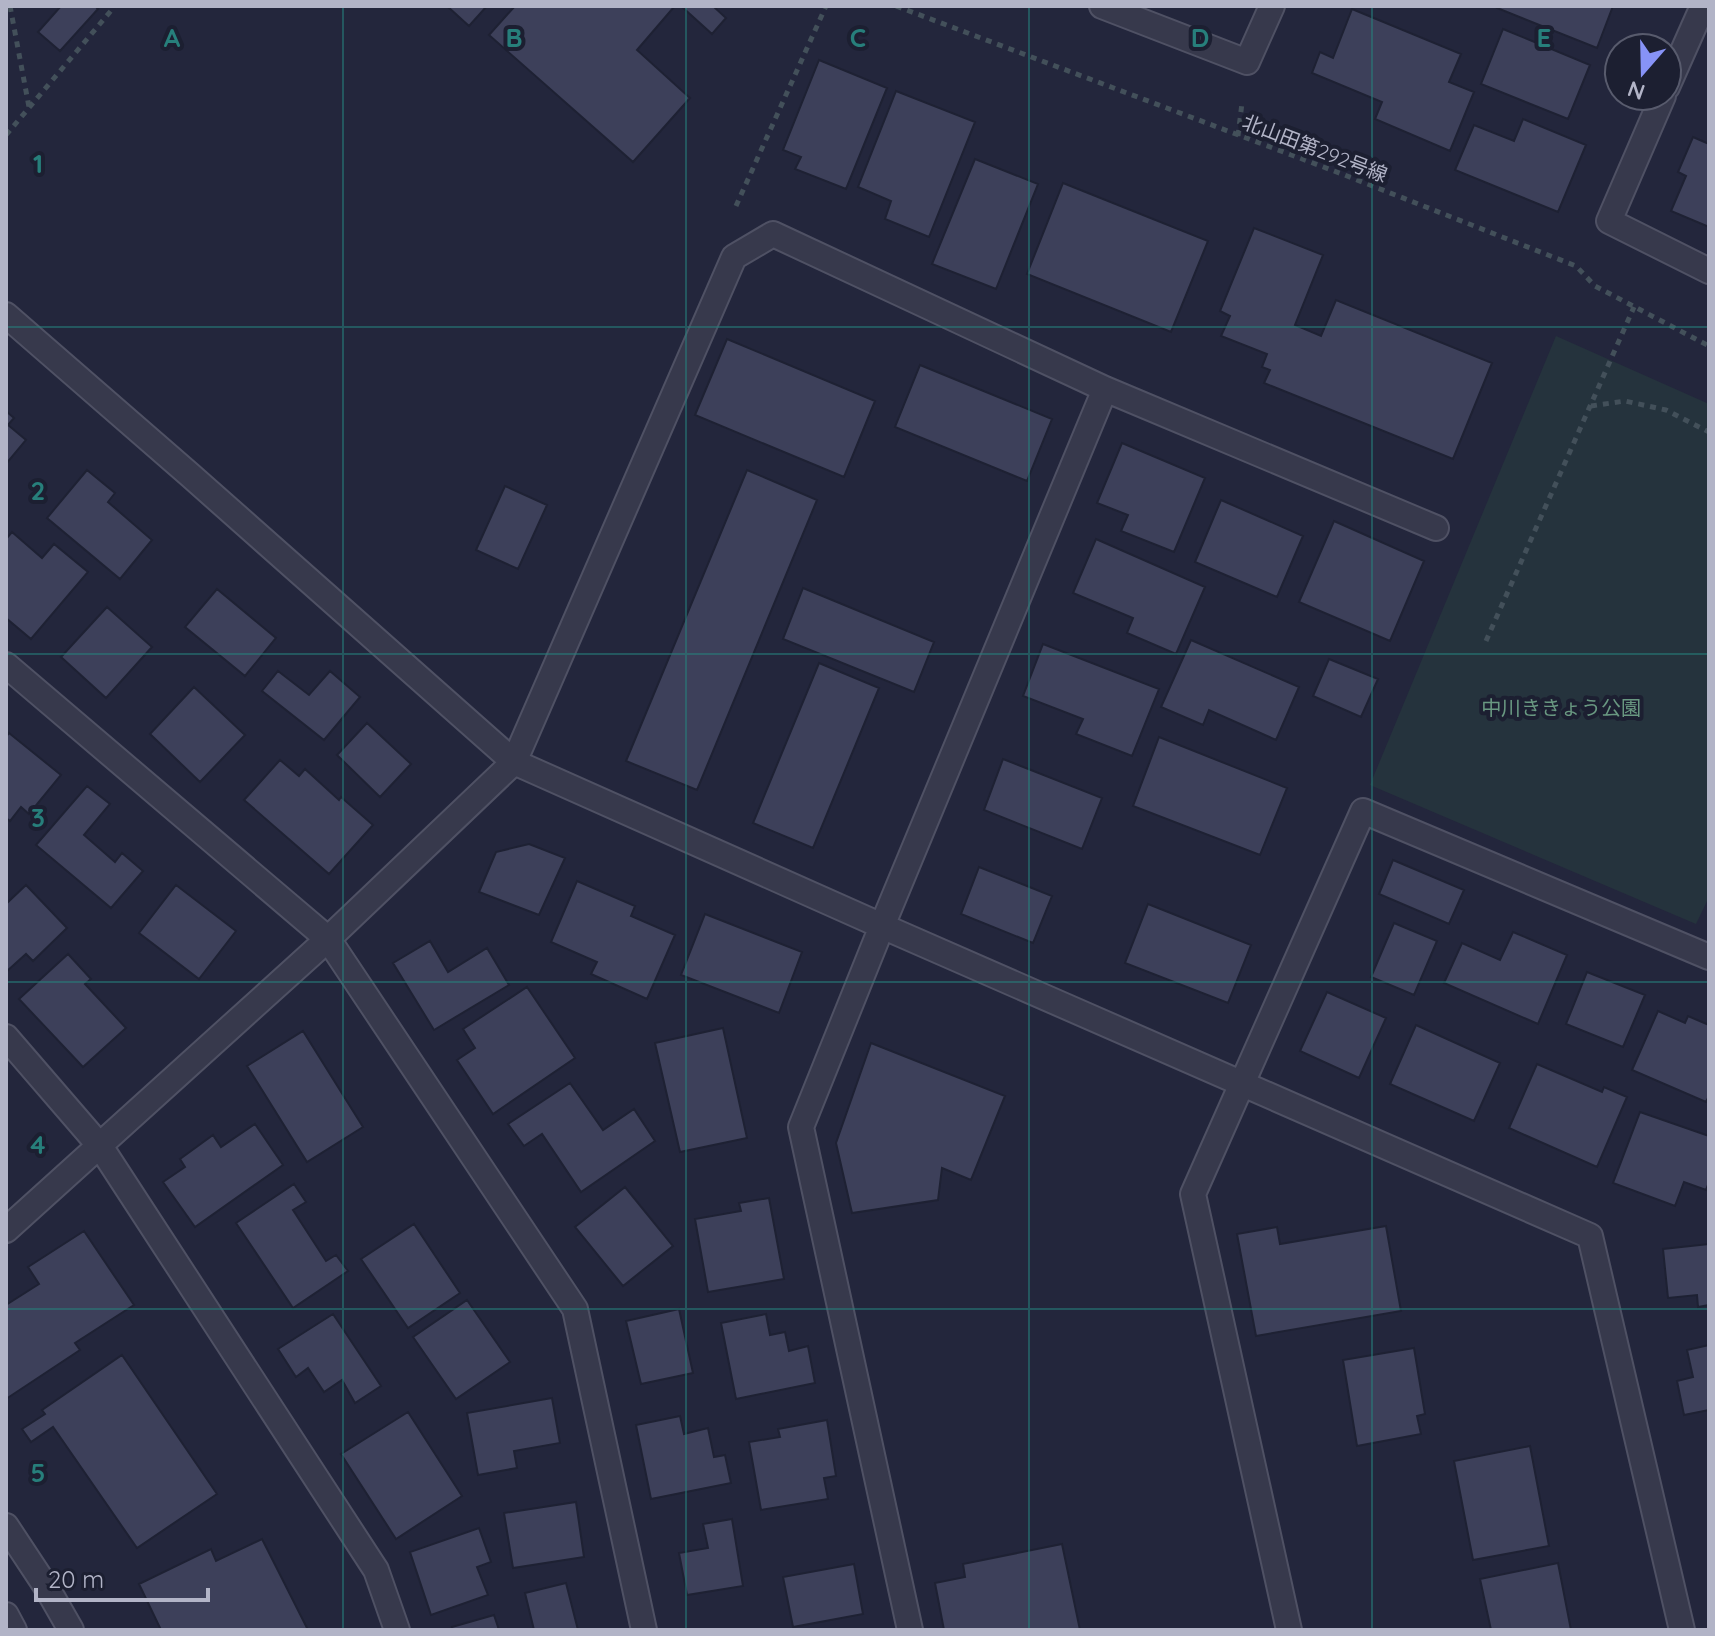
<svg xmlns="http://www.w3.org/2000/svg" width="1715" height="1636" font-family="Quicksand,'Noto Sans JP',sans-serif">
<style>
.green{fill:#25333d}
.building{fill:#3d405a;stroke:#1e2133;stroke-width:2}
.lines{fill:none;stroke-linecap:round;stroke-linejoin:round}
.minor-casing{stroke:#4f5164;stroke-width:28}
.tertiary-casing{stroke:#4f5164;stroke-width:28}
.path{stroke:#43505a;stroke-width:5;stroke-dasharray:6 6;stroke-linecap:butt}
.minor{stroke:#37394c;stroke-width:24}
.tertiary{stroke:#37394c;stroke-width:24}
.grid{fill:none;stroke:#277f7b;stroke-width:2;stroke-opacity:0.55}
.labels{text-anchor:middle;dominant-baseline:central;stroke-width:8;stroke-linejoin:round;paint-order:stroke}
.street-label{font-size:20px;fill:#b2b4c7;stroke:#1c1f31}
.park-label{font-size:20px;fill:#699881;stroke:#1c1f31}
.grid-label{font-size:26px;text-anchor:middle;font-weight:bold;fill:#277f7b;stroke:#1c1f31;stroke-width:8;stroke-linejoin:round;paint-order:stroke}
</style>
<rect width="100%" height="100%" fill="#23263c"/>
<!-- green -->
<path class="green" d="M1556,336l153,68v493l-13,27 -326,-139z"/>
<!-- building -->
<path class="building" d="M61,6h34l3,3 -38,42 -22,-19z
M447,6h40l-18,20z
M515,6h157l2,1 -37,43 53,48 -57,64 -144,-127z
M681,6h32l13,12 -14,16z
M1498,6h115l-16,42 -100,-40z
M1352,9l109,45 -12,28 25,10 -24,59 -75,-32 7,-17 -70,-29 8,-21 13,6z
M1503,29l87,36 -22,54 -87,-35z
M819,60l68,28 -41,101 -51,-20 6,-12 -18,-7z
M896,91l79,31 -46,115 -44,-18 6,-18 -33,-14z
M1523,119l63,26 -28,67 -103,-42 19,-45 40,16z
M1693,137l16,7v83l-38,-16 15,-35 -8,-4z
M975,159l63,25 -42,105 -64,-25z
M1063,183l145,58 -37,91 -144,-58z
M1254,228l69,27 -28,70 26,11 15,-36 156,63 -39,96 -189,-76 6,-13 -8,-3 5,-13 -46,-18 9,-20 -10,-5z
M727,339l148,62 -31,76 -149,-62z
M920,365l132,54 -25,62 -132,-54z
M6,411l8,7 -6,7 18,15 -20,24z
M1122,443l83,35 -31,74 -53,-21 7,-16 -31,-12z
M87,470l28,23 -7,9 44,38 -32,39 -73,-61z
M747,470l70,30 -120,290 -71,-29z
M505,486l42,19 -29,64 -42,-19z
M1221,500l82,36 -26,61 -82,-35z
M1334,521l90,40 -34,80 -91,-39z
M12,532l30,26 12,-14 34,28 -57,67 -25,-21v-79z
M1096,539l109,48 -29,67 -49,-21 6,-15 -60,-25z
M803,588l131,54 -20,50 -131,-53z
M217,589l59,49 -31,38 -60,-49z
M107,607l45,40 -46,51 -45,-41z
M1191,640l108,47 -23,53 -67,-30 -6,15 -42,-18z
M1043,644l116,45 -27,67 -56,-22 7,-15 -60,-23z
M1329,659l49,20 -17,38 -48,-21z
M819,663l60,25 -66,160 -60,-25z
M278,671l31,24 21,-24 30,26 -36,43 -62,-49z
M194,687l51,48 -45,47 -50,-48z
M367,723l44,41 -31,33 -43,-42z
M9,733l52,42 -32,39 -8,-7 -11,14 -4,-3v-81z
M1159,737l128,51 -27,67 -127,-49z
M1003,759l99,39 -20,51 -98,-39z
M280,760l19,16 6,-7 34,31 2,-3 32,28 -44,49 -85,-74z
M87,786l23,18 -26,31 31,27 7,-9 21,18 -32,37 -75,-63z
M529,844l36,14 -26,57 -60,-23 17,-40z
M1393,860l71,30 -15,34 -70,-30z
M979,867l73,29 -19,47 -72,-29z
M577,881l58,25 -4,10 44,19 -28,64 -56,-25 6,-12 -46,-20z
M26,885l41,43 -34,33 -7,-7 -20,18v-68z
M176,885l60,46 -37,48 -60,-46z
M1148,904l103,41 -23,58 -103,-40z
M705,914l97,38 -23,61 -98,-38z
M1394,923l43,18 -23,54 -43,-18z
M1513,932l54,23 -29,69 -94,-41 18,-40 38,17z
M430,941l18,31 39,-24 22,37 -75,45 -41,-67z
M68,954l23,25 -6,5 41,44 -43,39 -64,-68z
M1587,972l58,23 -22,52 -57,-23z
M527,987l48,71 -82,56 -36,-54 18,-12 -12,-19z
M1327,992l59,26 -27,60 -59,-27z
M1658,1011l27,12 3,-7 21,9v71l-3,6 -74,-32z
M1416,1025l84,38 -26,58 -84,-37z
M723,1028l24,110 -67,14 -25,-109z
M303,1031l60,96 -56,35 -60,-96z
M871,1043l134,53 -34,84 -29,-12 -4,32 -86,13 -16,-70z
M1537,1064l65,28 2,-5 23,10 -30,70 -88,-39z
M570,1083l33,47 31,-21 21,32 -74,51 -39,-58 -18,12 -16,-22z
M1640,1112l69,24v46l-3,8 -22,-8 -9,24 -62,-23z
M255,1124l28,41 -88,62 -32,-45 22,-15 -5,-8 33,-24 8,12z
M294,1184l12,18 -13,8 33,51 10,-6 12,16 -55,37 -57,-85z
M625,1187l48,59 -50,40 -48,-59z
M769,1198l15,81 -76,13 -13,-73 46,-8 -2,-8z
M414,1224l46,69 -52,35 -47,-69z
M1386,1226l15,85 -145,25 -19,-102 40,-7 3,17z
M84,1231l50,74 -59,38 5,7 -74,49v-94l33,-21 -11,-17z
M1709,1244v61l-11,2 -1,-12 -29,3 -5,-49z
M467,1300l43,62 -54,37 -43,-62z
M679,1309l14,64 -52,11 -15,-63z
M333,1314l48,72 -26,17 -13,-23 -18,12 -16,-24 -12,9 -18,-28z
M766,1314l4,21 15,-3 4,19 19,-5 7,37 -79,16 -15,-76z
M1709,1345v65l-25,5 -7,-34 16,-4 -6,-27z
M1414,1348l11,66 -8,2 4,18 -64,12 -14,-86z
M122,1355l95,139 -80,54 -84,-121 -22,15 -9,-13 23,-15 -3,-4z
M552,1398l8,45 -46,8 3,17 -39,7 -11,-62z
M408,1412l54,84 -66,43 -55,-85z
M680,1416l4,18 24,-6 6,29 11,-2 6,28 -80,16 -15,-74z
M827,1420l9,56 -12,2 4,21 -67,11 -12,-68 31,-5 -2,-8z
M1530,1446l19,100 -76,14 -19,-99z
M576,1502l8,55 -71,11 -9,-55z
M732,1519l11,67 -56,9 -8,-42 29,-5 -5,-24z
M479,1528l12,34 -14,5 11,28 -57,20 -21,-63z
M262,1539l46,91h-147l-22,-46 72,-35 5,12z
M1062,1544l18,86h-136l-9,-47 30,-6 -2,-13z
M1558,1563l13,67h-80l-11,-51z
M854,1564l9,50 -70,13 -10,-50z
M566,1583l12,47h-44l-9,-37z
M494,1615l5,15h-46l-1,-3z"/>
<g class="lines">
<defs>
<path id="minor" d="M1102,6l145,56 25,-56
M1667,87l36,-81
M1663,96l-54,125 100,50
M6,315l184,160 324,287 220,-505 39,-23 332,155 331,139
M6,665l322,274 247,370 69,321
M6,1037l94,109 276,424 21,60
M6,1230l322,-291 186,-177 368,164 708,310 92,394
M910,1630l-109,-503 81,-201 223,-537
M1289,1630l-96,-436 170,-383 346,146"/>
<path id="tertiary" d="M6,1526l41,62 24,42
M6,1615l8,15"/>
</defs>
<!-- minor casing -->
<use href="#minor" class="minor-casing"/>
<!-- tertiary casing -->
<use href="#tertiary" class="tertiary-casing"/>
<!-- path -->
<path class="path" d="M10,6l19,101
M896,6l446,168 234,92 19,20 114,60
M6,135l109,-129
M1238,136l4,-33
M736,206l90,-200
M1591,406l34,-5 41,9 43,22
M1486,641l148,-334"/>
<!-- minor -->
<use href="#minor" class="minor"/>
<!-- tertiary -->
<use href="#tertiary" class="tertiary"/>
</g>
<!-- grid -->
<path class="grid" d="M343,6v1624M686,6v1624M1029,6v1624M1372,6v1624M6,327h1703M6,654h1703M6,982h1703M6,1309h1703"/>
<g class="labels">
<!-- street labels -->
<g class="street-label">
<text transform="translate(1315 148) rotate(21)">北山田第292号線</text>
</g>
<!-- park labels -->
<g class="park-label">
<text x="1561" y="707">中川ききょう公園</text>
</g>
</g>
<g class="grid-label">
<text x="172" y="47">A</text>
<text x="514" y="47">B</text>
<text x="858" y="47">C</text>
<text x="1200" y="47">D</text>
<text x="1544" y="47">E</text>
<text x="38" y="173">1</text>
<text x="38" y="500">2</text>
<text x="38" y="827">3</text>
<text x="38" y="1154">4</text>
<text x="38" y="1482">5</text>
</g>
<!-- border -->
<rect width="1715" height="1636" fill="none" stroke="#b2b4c7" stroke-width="16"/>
<!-- north arrow -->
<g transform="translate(1643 72) rotate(200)"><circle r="38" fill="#1c1f31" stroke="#585b6d" stroke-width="2"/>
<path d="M0-6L14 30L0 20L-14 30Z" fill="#8793f7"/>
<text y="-12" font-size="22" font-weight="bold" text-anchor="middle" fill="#b2b4c7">N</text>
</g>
<!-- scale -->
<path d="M36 1588v12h172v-12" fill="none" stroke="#b2b4c7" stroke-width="4"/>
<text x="48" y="1588" font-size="24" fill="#b2b4c7" stroke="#1c1f31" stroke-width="6" paint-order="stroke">20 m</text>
</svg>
